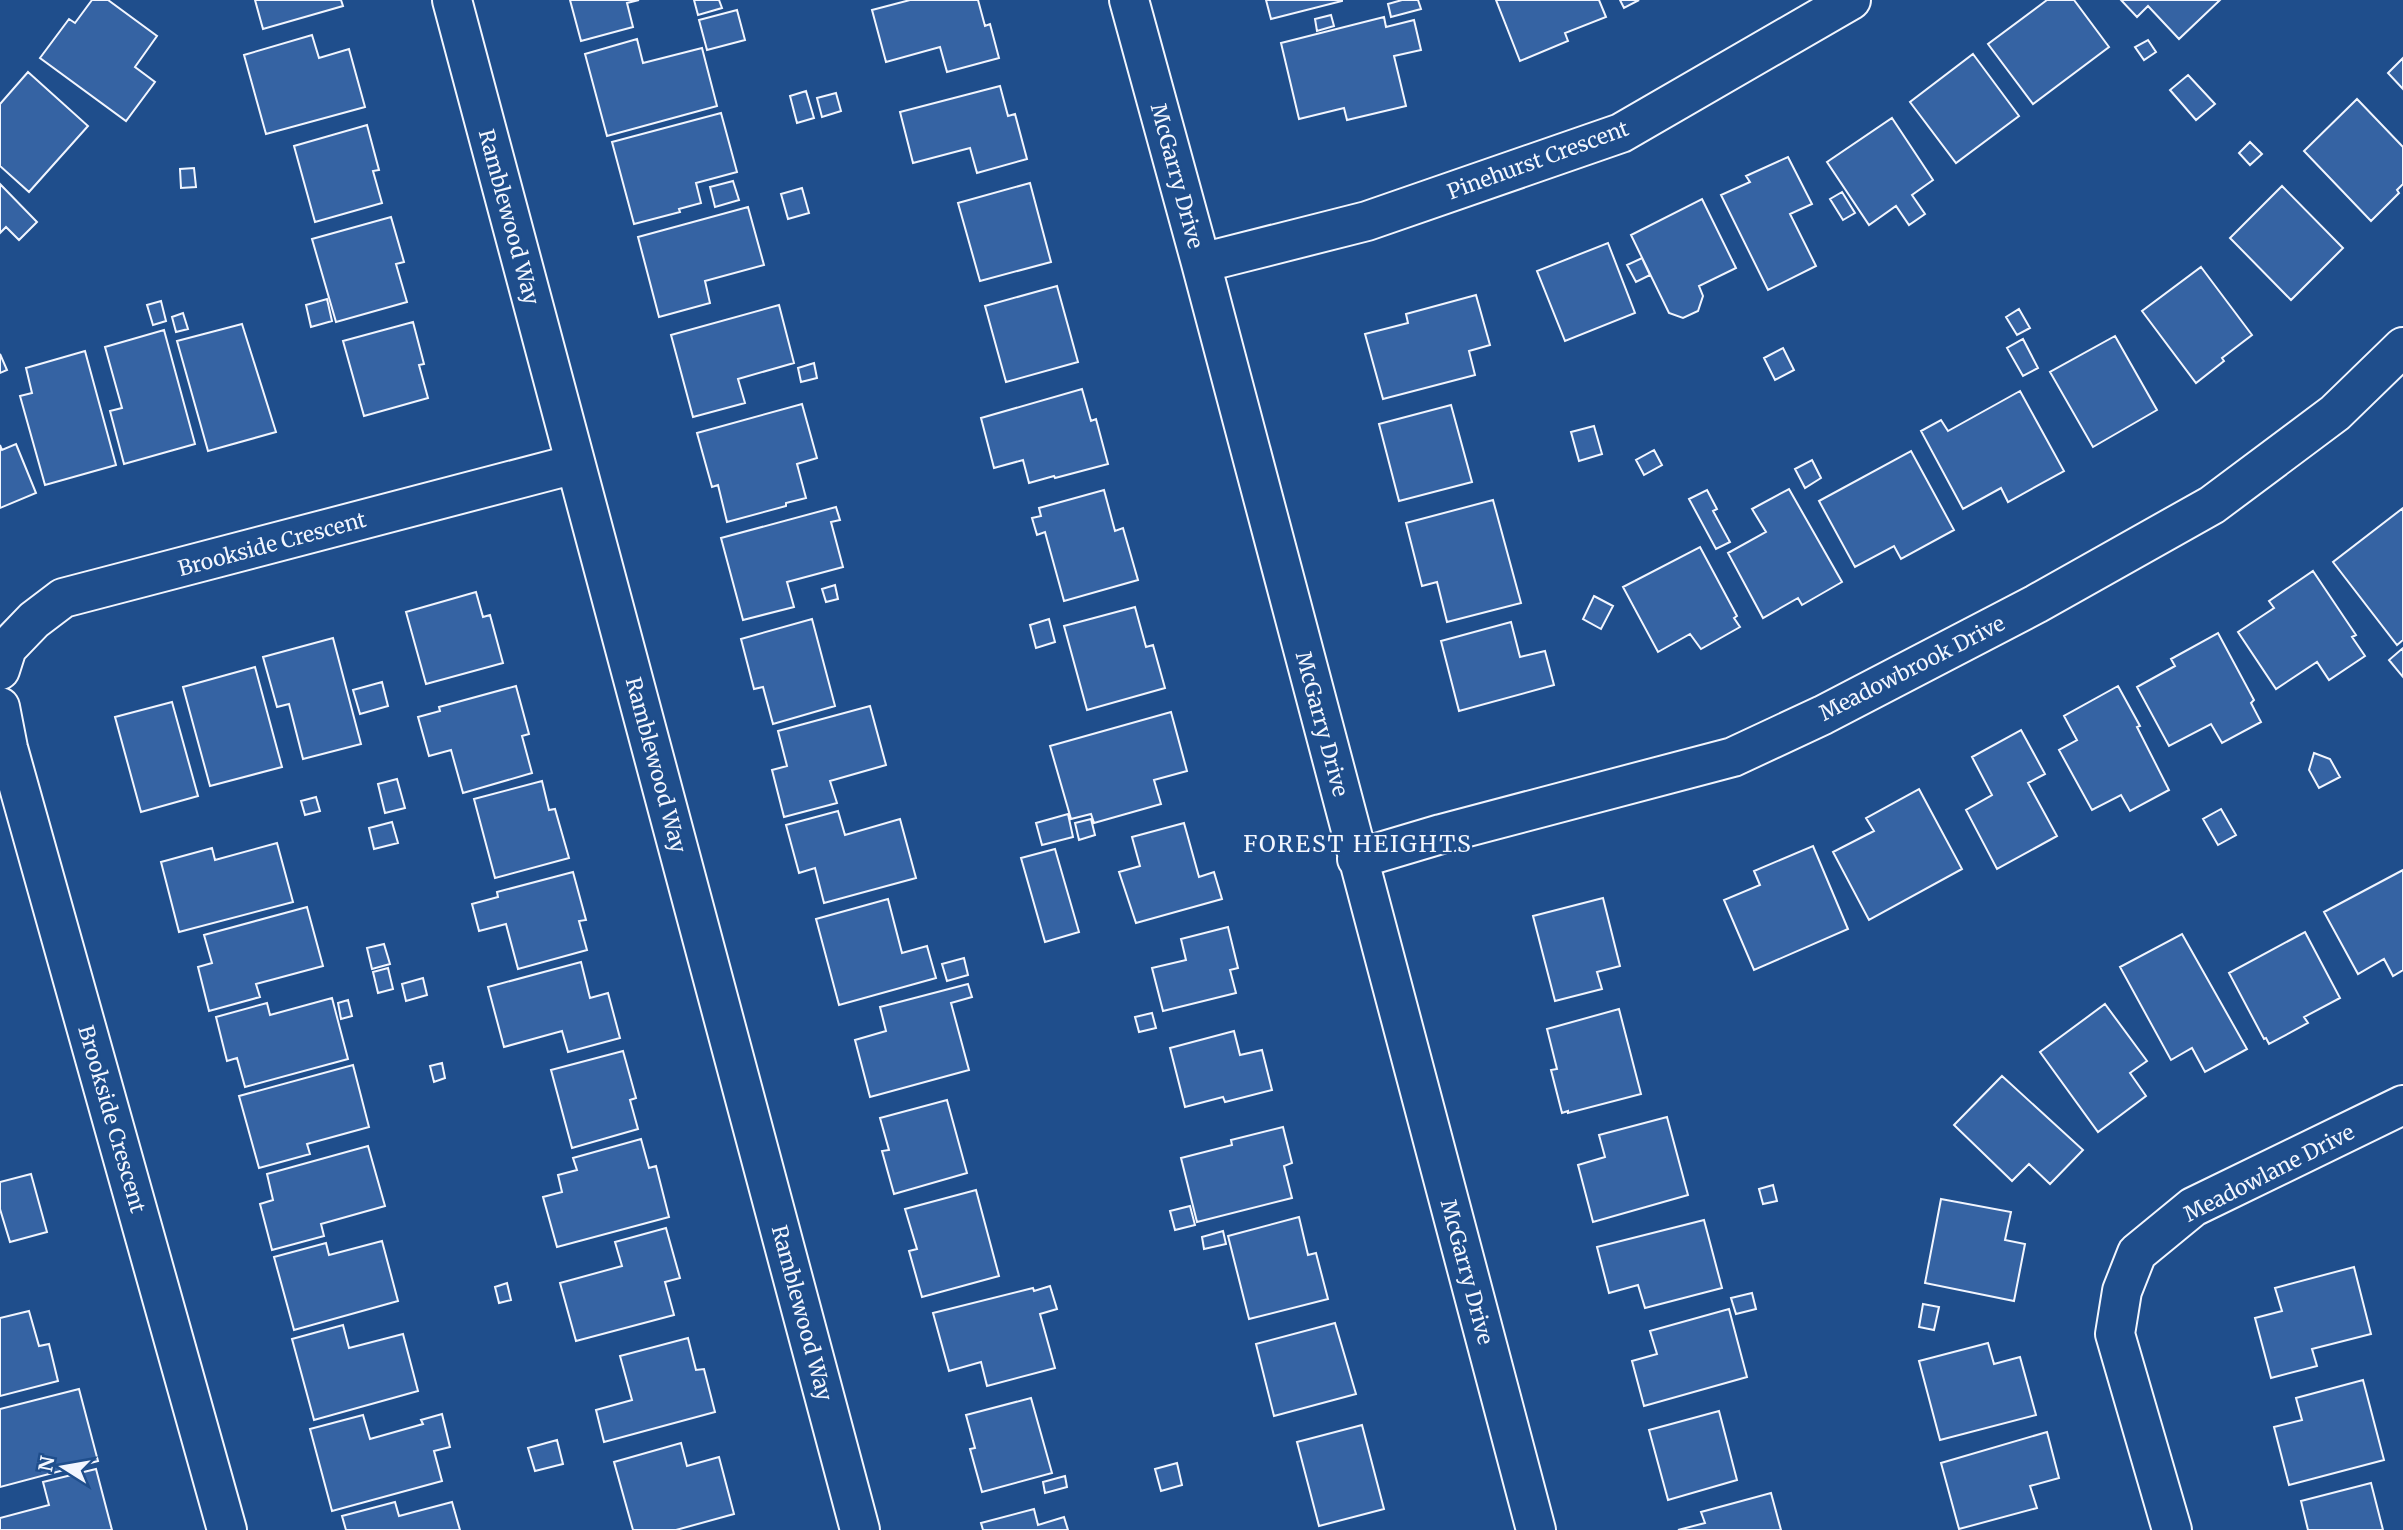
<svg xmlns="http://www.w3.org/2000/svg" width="2403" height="1530" font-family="Merriweather,serif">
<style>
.building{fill:#3563a3;stroke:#f2f6ff;stroke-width:2}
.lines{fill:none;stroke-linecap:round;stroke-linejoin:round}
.minor-casing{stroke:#f2f6ff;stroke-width:42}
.minor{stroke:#1f4e8c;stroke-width:38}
.labels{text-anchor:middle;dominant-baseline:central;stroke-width:5;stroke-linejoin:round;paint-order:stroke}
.street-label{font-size:21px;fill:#f2f6ff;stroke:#1f4e8c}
.neighbourhood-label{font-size:23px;letter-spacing:2px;fill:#f2f6ff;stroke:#1f4e8c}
</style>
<rect width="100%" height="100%" fill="#1f4e8c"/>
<!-- building -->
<path class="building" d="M92,0h16l49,36 -22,31 20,15 -29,39 -86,-63 29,-39 6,4z
M255,0h86l2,6 -80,23z
M570,0h69l-12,3 6,24 -52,14z
M694,0h25l3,8 -24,7z
M910,0h68l7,26 5,-2 9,34 -52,14 -7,-25 -54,15 -14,-52z
M1266,0h76v1l-71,18z
M1402,0h16l3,9 -30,8 -3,-13z
M1496,0h103l7,17 -41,16 3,8 -48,20z
M1620,0h19l-15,8z
M2047,0h27l35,47 -76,57 -45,-60z
M2121,0h99l-41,39 -31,-33 -11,11z
M737,10l8,30 -38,10 -8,-30z
M1331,15l3,11 -17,5 -2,-12z
M1384,17l2,10 28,-7 7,30 -27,6 12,50 -59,14 -3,-12 -45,11 -18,-76z
M312,35l7,23 30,-9 16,58 -99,27 -22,-79z
M637,39l6,24 59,-15 15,58 -110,30 -22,-82z
M2148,40l8,12 -12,8 -9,-13z
M1973,54l46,62 -63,47 -46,-61z
M2403,58v31l-15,-16z
M28,72l60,54 -59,66 -29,-26v-62z
M2188,75l27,29 -19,16 -26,-30z
M1000,86l8,30 7,-2 12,45 -50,14 -7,-25 -57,15 -13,-51z
M806,91l8,27 -17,5 -7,-27z
M836,93l5,18 -19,6 -5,-19z
M2357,99l46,48v37l-6,6 2,3 -28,28 -67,-70z
M721,113l16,59 -41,11 5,20 -22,6 1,3 -46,12 -22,-82z
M1892,118l41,62 -21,15 13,19 -16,11 -13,-19 -27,19 -42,-63z
M367,125l12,45 -6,1 9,32 -67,19 -21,-76z
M2250,142l12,12 -12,11 -11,-12z
M1788,157l24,47 -22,10 26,52 -48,24 -47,-95 29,-13 -4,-6z
M194,168l2,19 -15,1 -1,-19z
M733,181l6,19 -24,7 -5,-20z
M1030,183l21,79 -71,19 -22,-78z
M0,184l37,38 -18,18 -13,-13 -6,6z
M2282,186l61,62 -52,52 -61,-62z
M802,188l7,25 -21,6 -7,-25z
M1842,192l13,21 -12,7 -13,-21z
M1702,199l34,69 -37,18 4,10 -5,15 -15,7 -14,-5 -38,-78z
M748,207l16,58 -59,16 5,22 -51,14 -21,-80z
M391,217l13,45 -8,2 11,38 -71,20 -24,-83z
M1608,243l27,70 -70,28 -28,-70z
M1642,258l8,17 -14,7 -9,-17z
M2201,267l51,68 -30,23 2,3 -28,22 -54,-72z
M1057,286l21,76 -72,20 -21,-76z
M1476,295l14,50 -21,6 6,24 -92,24 -18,-65 43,-11 -2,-9z
M327,299l5,22 -21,6 -5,-22z
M161,301l5,20 -13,4 -6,-20z
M779,305l15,58 -56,16 7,24 -52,14 -22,-82z
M2019,309l11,19 -13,7 -11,-18z
M183,313l5,16 -12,3 -4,-15z
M413,322l11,42 -5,1 9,33 -64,18 -21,-75z
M242,324l34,108 -68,19 -31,-110z
M164,330l31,114 -71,20 -14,-53 12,-3 -17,-61z
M2115,336l42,74 -64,37 -43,-75z
M2023,339l15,29 -15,8 -16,-28z
M1783,348l11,22 -19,10 -11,-22z
M85,351l31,114 -71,20 -25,-89 12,-3 -6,-25z
M0,354l7,16 -7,3z
M814,363l3,15 -16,4 -3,-14z
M1082,389l9,32 5,-2 12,45 -53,14 -1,-2 -25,7 -6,-23 -29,8 -13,-50z
M2020,391l44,80 -56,31 -7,-14 -38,21 -42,-78 20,-11 7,11z
M802,404l15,54 -20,6 9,34 -20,5v3l-59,16 -9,-37 -6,2 -15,-54z
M1451,405l21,77 -73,19 -20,-77z
M1594,426l8,28 -23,7 -8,-29z
M16,444l20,49 -36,15v-63l2,5z
M1654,450l8,15 -18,10 -8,-15z
M1911,451l43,79 -53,29 -7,-13 -39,21 -36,-66z
M1812,460l9,18 -16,10 -10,-19z
M1789,489l53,93 -40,23 -4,-7 -35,20 -35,-65 38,-21 -14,-23z
M1104,490l11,41 8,-3 15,52 -74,21 -19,-69 -8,3 -5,-17 9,-2 -2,-8z
M1707,490l10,19 -4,2 17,31 -14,7 -27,-50z
M1493,500l28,103 -74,19 -10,-40 -15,4 -16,-63z
M836,507l4,13 -9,2 12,45 -56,15 7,25 -51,13 -22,-82z
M2403,508v132l-6,5 -64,-83z
M1700,547l37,69 -3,2 6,9 -39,22 -11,-15 -32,18 -35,-65z
M2313,571l43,64 -4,2 13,19 -36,24 -12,-18 -41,27 -38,-57 36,-24 -5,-7z
M835,585l3,14 -12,3 -4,-13z
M476,592l7,25 7,-2 13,48 -77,21 -20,-72z
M1594,596l19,10 -12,23 -18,-10z
M1135,607l11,40 7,-2 12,43 -78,22 -23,-84z
M812,619l23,87 -62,18 -10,-37 -9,2 -13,-50z
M1049,619l6,23 -19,6 -6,-23z
M1511,622l9,35 25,-6 9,34 -95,26 -18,-70z
M2218,633l36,67 -3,3 10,19 -39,21 -11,-19 -42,22 -32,-59 38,-21 -4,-7z
M333,638l28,106 -58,15 -14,-55 -12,3 -14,-50z
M2403,648v29l-14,-17z
M255,667l27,100 -72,19 -27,-99z
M382,682l6,24 -28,8 -7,-24z
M516,686l13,48 -7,2 10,37 -69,20 -12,-43 -22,6 -11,-39 22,-6 -1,-4z
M2118,686l22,40 -3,1 32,63 -39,21 -9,-16 -29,15 -33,-60 18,-10 -13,-24z
M172,702l26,94 -57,16 -26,-95z
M870,706l16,59 -56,16 7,22 -53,14 -12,-47 15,-4 -9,-35z
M1171,712l16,59 -33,9 7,24 -67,19 -3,-9 -20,5 -21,-73z
M2021,730l24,44 -17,9 29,53 -60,33 -31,-59 26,-15 -20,-38z
M2314,753l16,6 10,18 -21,11 -10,-18z
M397,779l8,29 -20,5 -7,-29z
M542,781l7,29 6,-1 14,49 -74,20 -21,-79z
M1919,789l43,80 -93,51 -36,-68 41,-21 -8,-13z
M316,797l4,14 -15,4 -4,-14z
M2221,809l15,26 -18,10 -15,-26z
M838,811l7,24 55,-16 16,59 -92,25 -9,-35 -16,5 -13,-48z
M1068,814l5,23 -31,8 -6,-22z
M1091,819l4,16 -16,5 -4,-17z
M392,822l6,21 -24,6 -5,-21z
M1184,823l15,54 15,-5 8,27 -86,24 -17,-51 21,-6 -8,-29z
M277,843l16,59 -114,30 -18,-70 51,-14 3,12z
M1813,846l35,83 -94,41 -30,-70 36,-15 -6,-14z
M1055,849l24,83 -34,10 -24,-84z
M2403,870v100l-10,6 -9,-17 -26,15 -34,-62z
M573,872l13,48 -7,1 8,29 -69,19 -12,-45 -27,7 -7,-27 26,-7 -1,-5z
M1603,898l17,68 -23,6 5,17 -47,12 -22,-85z
M888,899l14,54 25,-7 9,32 -97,27 -23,-86z
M307,907l16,59 -67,18 4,13 -51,14 -11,-44 14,-4 -8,-28z
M1228,927l10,41 -8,2 6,23 -73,18 -11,-43 34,-8 -5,-21z
M2305,932l35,66 -36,19 4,6 -39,21 -3,-6 -2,1 -35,-66z
M2182,934l65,115 -42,23 -13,-24 -21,12 -51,-93z
M384,944l6,20 -18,5 -5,-21z
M964,958l4,17 -21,6 -5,-17z
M581,962l9,36 18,-5 12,45 -52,14 -6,-21 -58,16 -16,-60z
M388,968l5,21 -15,4 -5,-21z
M423,978l4,17 -21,6 -4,-17z
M968,984l4,13 -21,6 18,67 -99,27 -15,-57 31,-9 -6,-24z
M332,998l16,61 -103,28 -8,-29 -10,3 -11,-44 51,-14 3,12z
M348,1000l4,16 -11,3 -3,-16z
M2105,1004l42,57 -17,12 16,23 -48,36 -58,-80z
M1619,1009l22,85 -73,19v-2l-6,2 -11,-43 6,-1 -10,-40z
M1152,1013l4,15 -17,4 -4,-15z
M1234,1031l6,24 22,-5 10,40 -47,12 -2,-5 -38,10 -15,-59z
M623,1051l13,47 -6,2 8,29 -66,19 -21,-78z
M442,1063l3,15 -11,4 -4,-16z
M353,1065l16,62 -62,17 3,10 -51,14 -20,-72z
M2002,1076l81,74 -33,34 -21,-20 -17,17 -58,-56z
M947,1100l20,73 -73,21 -12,-43 7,-1 -9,-32z
M1667,1117l21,78 -95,27 -15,-57 27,-8 -6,-22z
M1283,1127l9,36 -8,3 8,32 -95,24 -16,-64 51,-13 -1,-5z
M641,1139l8,29 7,-2 13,51 -112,30 -14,-50 19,-5 -4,-17 19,-5 -4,-12z
M368,1146l17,60 -64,18 3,12 -52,14 -12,-46 13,-4 -6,-26z
M31,1174l16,58 -37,10 -10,-33v-27z
M1773,1185l4,16 -14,3 -4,-15z
M976,1190l23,86 -77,21 -13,-46 8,-2 -12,-40z
M1941,1199l70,13 -6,28 20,4 -11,57 -89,-18z
M1190,1206l5,19 -20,5 -5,-19z
M1299,1217l9,38 8,-2 12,46 -79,20 -21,-83z
M1704,1220l18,68 -77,20 -7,-23 -29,8 -12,-46z
M666,1228l14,50 -15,4 9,33 -98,26 -16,-58 62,-17 -7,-24z
M1223,1231l3,13 -22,5 -2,-12z
M382,1241l16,60 -104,29 -20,-73 52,-14 3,12z
M2354,1267l17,67 -59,15 5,17 -46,12 -16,-60 27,-7 -7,-23z
M507,1283l4,17 -12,3 -4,-16z
M1050,1286l7,23 -17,5 15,54 -68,18 -6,-24 -32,9 -16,-58 100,-25 1,3z
M1752,1293l4,16 -20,5 -5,-16z
M1923,1304l16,3 -5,23 -15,-3z
M1729,1309l18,68 -103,29 -12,-45 25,-7 -7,-23z
M29,1311l10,35 10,-2 9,37 -58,15v-78z
M1335,1323l21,71 -82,22 -18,-72z
M343,1325l6,23 54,-14 15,57 -104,29 -22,-81z
M688,1338l8,32 8,-1 11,43 -111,30 -8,-32 36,-10 -12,-44z
M1988,1343l6,21 26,-7 16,58 -96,25 -21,-79z
M2363,1380l21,80 -95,25 -15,-58 28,-7 -6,-22z
M79,1389l19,72 -98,26v-78z
M1031,1398l21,75 -70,19 -12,-43 5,-1 -9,-33z
M1719,1411l18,69 -69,20 -19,-70z
M442,1414l8,33 -16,4 8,30 -110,30 -22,-82 53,-14 7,24 53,-15 -2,-4z
M1362,1425l22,84 -65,17 -22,-84z
M2047,1432l12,46 -29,8 7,22 -78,21 -18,-66z
M557,1440l6,24 -28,7 -7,-23z
M681,1443l6,23 32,-9 15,57 -58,16h-43l-19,-68z
M1177,1463l5,22 -21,6 -6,-22z
M96,1469l16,61h-112v-12l49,-13 -6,-23z
M1065,1476l2,11 -22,6 -2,-11z
M2371,1483l12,47h-75l-7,-29z
M1771,1493l10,37h-103l27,-7 -4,-11z
M395,1502l4,14 53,-14 8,28h-114l-4,-14z
M1034,1509l4,16 26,-8 4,13h-85l-2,-7z"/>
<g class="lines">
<defs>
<path id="minor" d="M452,0l408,1530
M1129,0l72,263 335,1267
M1201,263l166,-42 254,-88 230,-133
M0,670l7,-22 27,-28 29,-22 512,-134
M0,707l8,41 219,782
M1357,859l84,-25 292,-77 90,-42 213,-111 176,-99 123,-92 68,-66
M2172,1530l-57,-196 7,-43 15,-38 56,-46 210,-102"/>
</defs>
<!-- minor casing -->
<use href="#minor" class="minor-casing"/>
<!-- minor -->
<use href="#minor" class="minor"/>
</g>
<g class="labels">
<!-- street labels -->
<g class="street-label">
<text transform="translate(1538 160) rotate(-20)">Pinehurst Crescent</text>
<text transform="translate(1177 176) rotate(75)">McGarry Drive</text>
<text transform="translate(509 217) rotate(75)">Ramblewood Way</text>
<text transform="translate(272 544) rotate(-15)">Brookside Crescent</text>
<text transform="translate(1912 668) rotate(-27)">Meadowbrook Drive</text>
<text transform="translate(1322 724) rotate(75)">McGarry Drive</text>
<text transform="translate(656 765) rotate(75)">Ramblewood Way</text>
<text transform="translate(112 1119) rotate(74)">Brookside Crescent</text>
<text transform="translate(2269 1173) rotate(-27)">Meadowlane Drive</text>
<text transform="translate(1467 1272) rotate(75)">McGarry Drive</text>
<text transform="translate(802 1313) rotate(75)">Ramblewood Way</text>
</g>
<!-- neighbourhood labels -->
<g class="neighbourhood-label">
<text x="1358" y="843">FOREST HEIGHTS</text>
</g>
</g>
<!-- north arrow -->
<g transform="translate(63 1467) rotate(281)" stroke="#1f4e8c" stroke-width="5" paint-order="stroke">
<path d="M0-5L12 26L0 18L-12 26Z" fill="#f2f6ff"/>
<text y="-10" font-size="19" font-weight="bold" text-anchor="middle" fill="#f2f6ff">N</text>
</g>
</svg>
